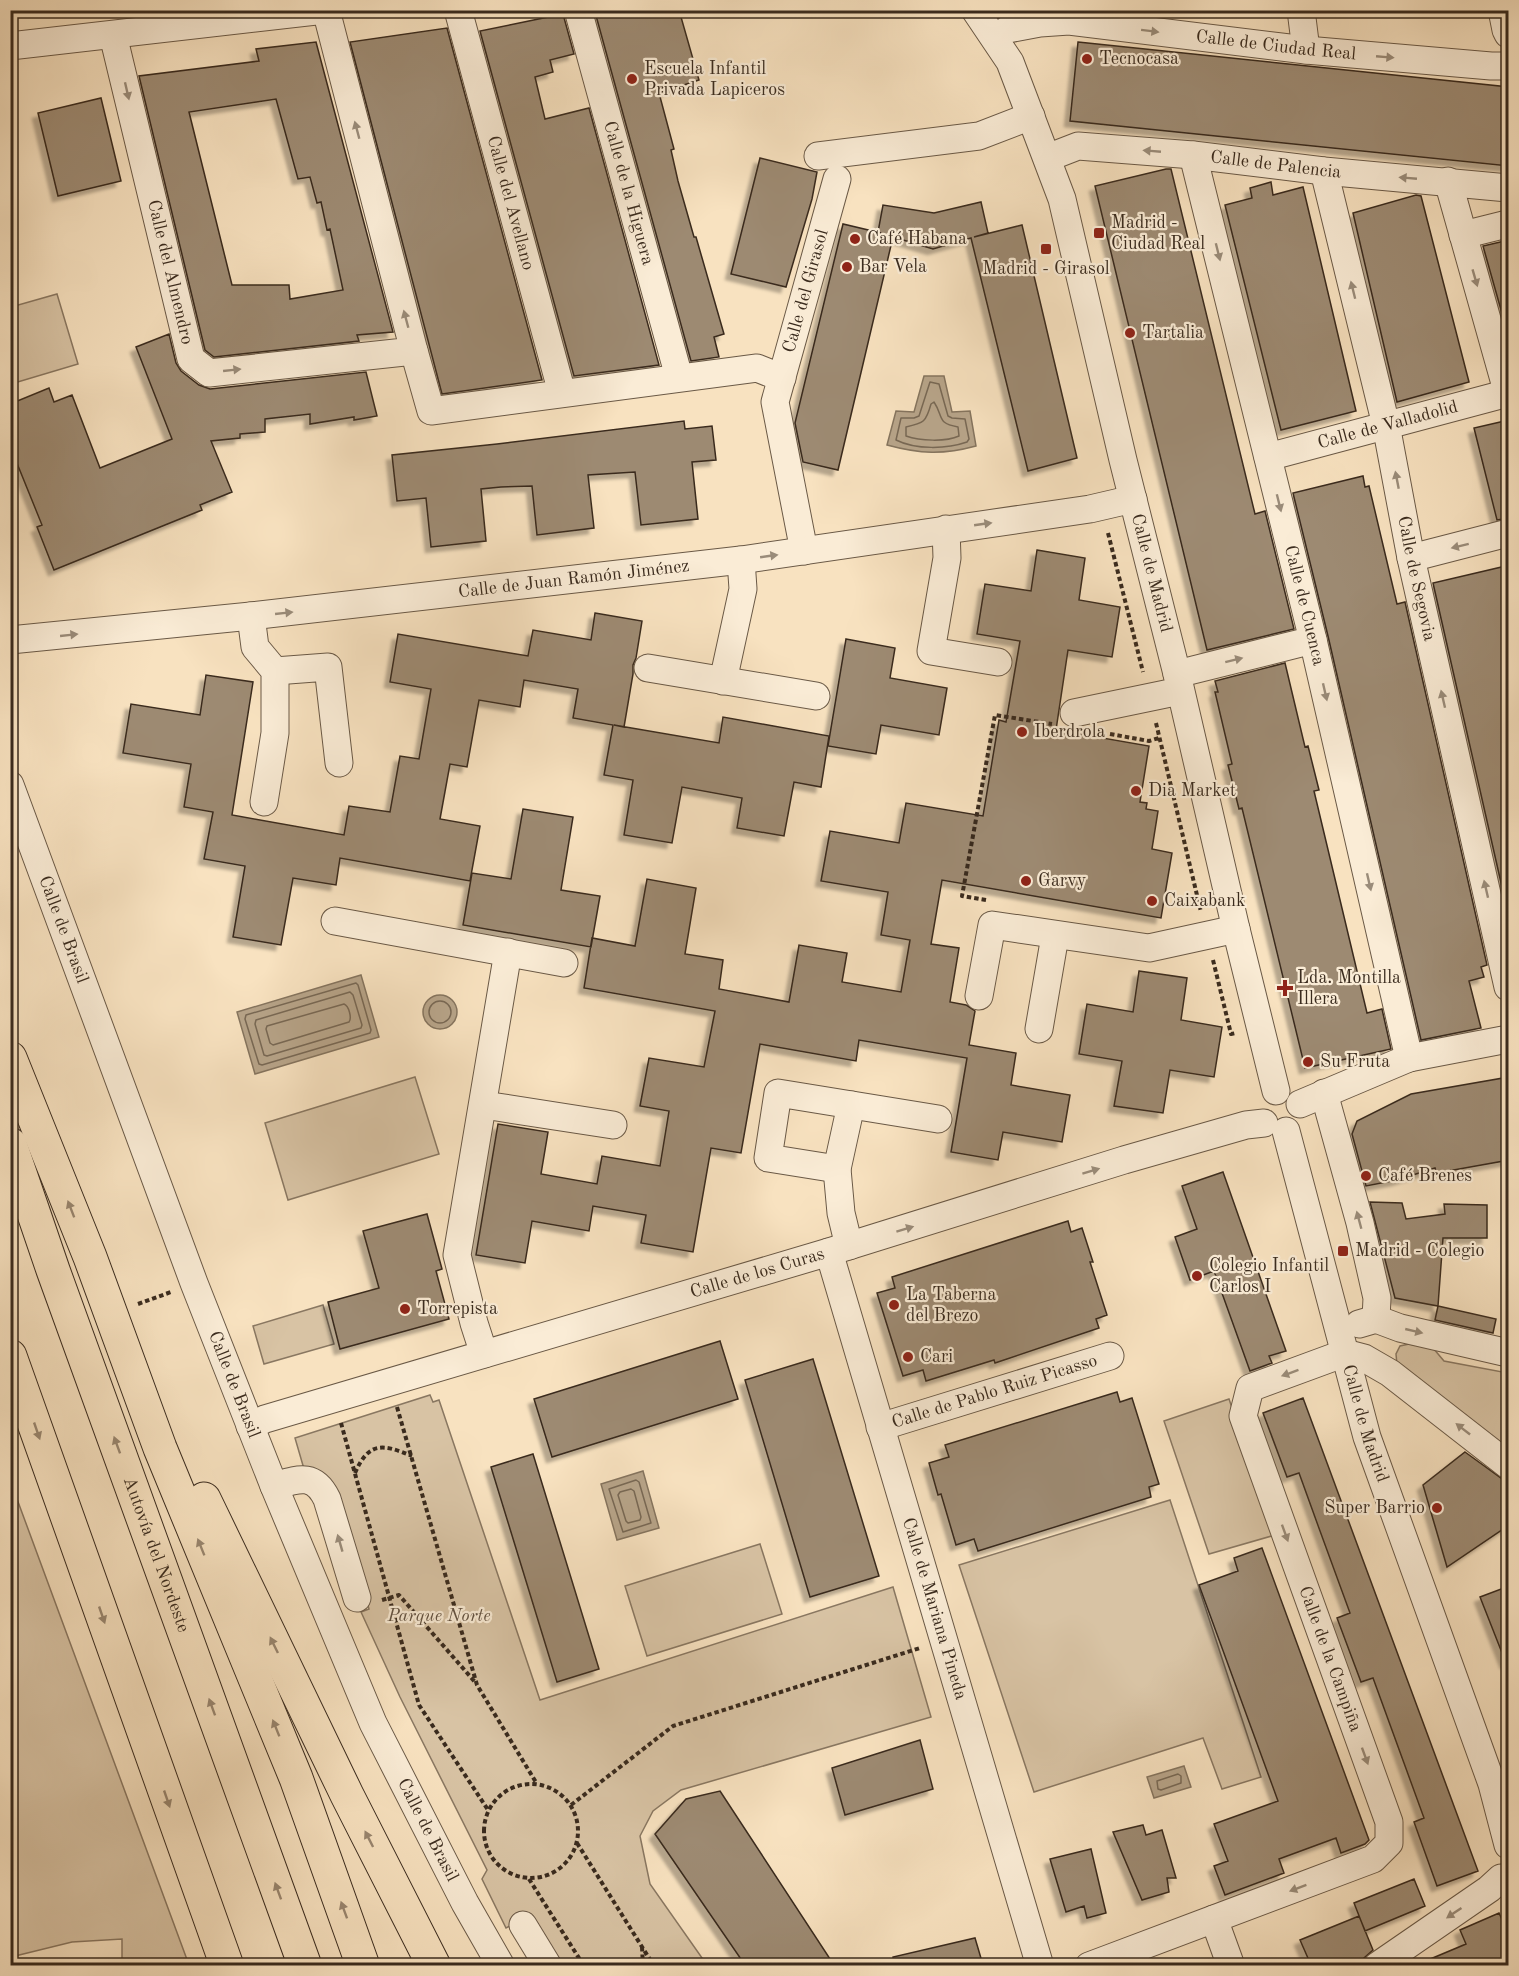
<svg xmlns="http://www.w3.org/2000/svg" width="1519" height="1976" font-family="'Old Standard TT',serif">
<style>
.green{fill:#d8c3a4;stroke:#897761;stroke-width:1.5}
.water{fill:#b7a489;stroke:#85745e;stroke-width:1.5}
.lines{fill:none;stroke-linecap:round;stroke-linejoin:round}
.shore{stroke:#786854;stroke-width:1.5}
.building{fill:#9d8a72;stroke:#3a2b1e;stroke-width:1.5;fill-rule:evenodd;filter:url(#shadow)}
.minor-casing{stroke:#6a5946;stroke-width:29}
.highway-casing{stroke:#3a2b1e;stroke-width:35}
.path{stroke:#3a2b1e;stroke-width:4;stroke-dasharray:4.5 3;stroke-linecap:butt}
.minor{stroke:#faecd6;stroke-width:27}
.highway{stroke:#f8e2c0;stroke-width:33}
.oneway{fill:#9a8c7a}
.oneway2{fill:#99866f}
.poi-dot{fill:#8f2418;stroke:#faecd6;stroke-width:2}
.labels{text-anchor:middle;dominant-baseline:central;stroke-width:4.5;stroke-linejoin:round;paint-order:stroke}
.street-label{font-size:18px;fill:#3a2b1e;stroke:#faecd6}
.poi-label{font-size:18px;fill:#3a2b1e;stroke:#faecd6;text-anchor:start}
.park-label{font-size:18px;font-style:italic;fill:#625140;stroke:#faecd6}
</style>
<defs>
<filter id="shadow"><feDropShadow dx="-5.5" dy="5.5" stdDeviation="1.5" flood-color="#0004"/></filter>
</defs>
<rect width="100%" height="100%" fill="#f8e2c0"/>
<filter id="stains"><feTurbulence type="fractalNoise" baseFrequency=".00333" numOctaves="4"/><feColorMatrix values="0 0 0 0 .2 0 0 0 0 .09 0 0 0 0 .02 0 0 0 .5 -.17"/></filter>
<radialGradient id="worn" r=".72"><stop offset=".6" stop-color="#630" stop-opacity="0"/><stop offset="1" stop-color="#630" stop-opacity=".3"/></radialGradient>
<!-- green -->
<path class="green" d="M57,294l21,70 -67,20v-77z
M415,1077l24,77 -151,46 -23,-77z
M323,1305l11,39 -70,20 -11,-38z
M1409,1344l24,4 11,13 64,12v81l-111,-89 -1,-11 4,-8z
M430,1395l3,7 6,-2 101,300 353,-113 38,130 -250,73 -28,21 -13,25 10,48 57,81h-148l-31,-49 -22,12 -24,-49 5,-9 -87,-173 -39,-85 8,-3 -36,-125 -29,-15 -9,-31z
M1229,1399l46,136 -66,19 -45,-133z
M11,1479l6,20 172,466h-67v-26l-50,3 -61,15z
M1170,1500l91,277 -39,12 -19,-51 -169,54 -75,-227z
M760,1544l22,70 -135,42 -22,-70z"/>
<!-- water -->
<path class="water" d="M924,376h20l8,36 18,-1 6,35c-33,9 -56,8 -89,-1l9,-34 18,1z
M361,975l18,62 -124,37 -18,-62z
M423 1012a17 17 0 1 1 34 0a17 17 0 1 1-34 0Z
M643,1471l16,57 -42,12 -16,-56z
M1184,1766l7,21 -37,11 -7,-21z"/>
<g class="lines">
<!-- shore -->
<path class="shore" d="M930,382l9,2 9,32 4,2 13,1 4,20 -2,3c-20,7 -51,8 -71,-2l5,-22h13l5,-2z
M934,402c10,15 2,21 24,25l1,9c-13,6 -39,5 -53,0v-9c18,-4 20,-5 25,-23z
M356,983l2,2 13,45 -1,3 -108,32 -3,-1 -14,-45 1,-4z
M350,992l3,3 9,30 -1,3 -94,28 -3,-1 -9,-31 1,-4z
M429 1012a11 11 0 1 1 22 0a11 11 0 1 1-22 0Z
M344,1004c5,2 8,14 5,18l-76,23 -3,-2 -4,-14 1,-3z
M636,1480l3,2 12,41 -28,9 -14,-43z
M631,1489l3,2 7,26 -1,3 -12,3 -2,-2 -8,-26 2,-3z
M1178,1774l3,2v7l-20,7 -3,-1 -1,-8z"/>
</g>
<!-- building -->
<path class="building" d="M602,10h77l20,70 -40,13 15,56 -3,1 7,31 16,56h2l28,97 -10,3 5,20 -28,4 -96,-349z
M563,14l11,40 -24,6 3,12 -18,5 10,42 44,-11 70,257 -85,11 -94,-345z
M447,28l95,352 -100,14 -92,-352z
M316,42l77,290 -36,3 2,6 -145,16 -9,-7 -66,-274 120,-15 -3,-12zM276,99l22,80 12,-2 7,26 4,-1 6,28 3,-1 13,61 -53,9 -1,-14h-57l-43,-173z
M1078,42l431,45v79l-439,-45z
M101,98l20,83 -63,15 -20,-83z
M760,158l57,14 -5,27 -26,88 -55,-13z
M1166,169h5l84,345 10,-3 29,118 -87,21 -112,-464z
M1271,182l2,13 30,-8 53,224 -75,19 -56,-225 27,-7 -2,-10z
M1416,195l5,1 48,186 -72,20 -44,-189z
M981,202l7,31 -14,4 48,-12 55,233 -49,13 -57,-233 -38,11 -40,-12 -55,233 -35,-8 -8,-39 48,-199 38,9 -3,-1 5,-27 51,8z
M1509,240v76l-6,1 -20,-71z
M169,334l7,29 5,8 18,14 11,4 156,-17 11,44 -23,4v-3l-44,7v-10l-45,5v13l-25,2v4l-29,3 21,51 -32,13 2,5 -148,60 -17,-43 5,-2 -32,-79v-42l39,-16 5,14 18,-7 28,73 72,-29 -36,-92z
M1509,420v98l-12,2 -23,-92z
M684,421l1,8 27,-3 4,34 -24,2 6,57 -57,6 -6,-53 -47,3 6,53 -57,7 -5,-49 -31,1 -20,2 5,52 -55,6 -5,-49 -29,3 -5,-46 105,-11z
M1363,476l2,11 4,-1 28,118 8,-2 82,363 -6,2 3,10 -15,4 12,47 -60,12 -93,-404 -35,-143z
M1037,550l48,8 -6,42 41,7 -8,50 -44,-7 -12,80 93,16 -9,56 7,1 -1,6 12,2 -6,38 20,4 -11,65 -219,-38 -11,64 28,4 -9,54 16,3 9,6 -6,34 47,8 -5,32 59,10 -8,47 -59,-10 -5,28 -47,-8 16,-94 -108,-18 -3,21 -96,-17 -19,109 -30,-5 -18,104 -52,-9 5,-28 -53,-9 -4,25 -57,-10 -7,42 -49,-8 22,-131 50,8 -7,42 56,10 5,-28 58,10 9,-55 -29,-5 9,-48 55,9 11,-56 -131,-23 8,-50 43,8 12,-67 49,9 -11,66 38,6 -4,29 70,13 10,-57 48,8 -5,29 59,10 9,-52 -29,-5 7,-43 -67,-11 9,-50 69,12 7,-40 77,13 16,-96 7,2 14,-81 -43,-7 8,-50 46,7z
M1506,566l3,11v341l-76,-335z
M595,613l47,8 -6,37 -3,7v9l-9,53 -10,-2 105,18 4,-26 106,19 -8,51 -27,-5 -10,54 -47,-8 5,-30 -60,-11 -10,56 -48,-8 9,-55 -29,-5 9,-50 -40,-7 5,-29 -54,-9 -4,27 -41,-7 -12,67 -17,-3 -10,55 40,7 -10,55 -130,-23 -4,27 -43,-7 -12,67 -48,-8 12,-71 -41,-7 9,-47 -29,-5 7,-43 -68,-11 8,-49 69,11 6,-40 47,7 -21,133 112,20 5,-29 41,6 10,-56 19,3 12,-70 -41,-7 8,-48 130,22 5,-26 58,10z
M846,639l49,9 -5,30 57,10 -8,47 -58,-10 -5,29 -48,-8z
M1285,663l20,84 3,-1 11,44 -5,1 53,222 15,-4 9,40 -86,19 -63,-260 -3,1 -11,-44 4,-1 -17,-72h3l-3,-11z
M523,809l50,8 -12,73 39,6 -9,51 -128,-22 9,-52 39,6z
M1139,971l48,7 -6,42 41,7 -8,50 -44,-7 -7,43 -49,-7 8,-45 -43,-7 8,-50 46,8z
M1509,1077v83l-72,13 -2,-5 -38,12 -31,6 -14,-52 5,-13 54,-27z
M1223,1172l63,179 -17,5 3,7 -22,8 -36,-100 -24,9 -15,-43 22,-8 -15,-43z
M1370,1202l32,1 4,16 39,-5 -1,-10 43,1v33h-44l-5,68 -43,-8z
M427,1214l15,55 -6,2 13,48 -109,30 -12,-47 51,-14 -16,-57z
M1068,1221l3,11 11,-4 11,34h-3l17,53 -11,4 3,9 -104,35 -1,-3 -68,21 -3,-11 -20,6 -26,-83 18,-5 -3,-11z
M1438,1306l58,13 -3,14 -58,-13z
M720,1341l18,58 -186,58 -18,-58z
M813,1359l66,217 -69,21 -65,-217z
M1117,1392l3,10 12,-4 27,86 -10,3 2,10 -173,54 -4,-12 -18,6 -15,-51 -3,1 -9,-32 20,-6 -4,-12z
M1303,1398l175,473 -41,15 -23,-64 10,-4 -51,-140 -12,4 -24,-64 13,-5 -30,-82 -21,-58 -12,4 -24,-64z
M1465,1452l44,32v41l-62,42 -24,-82z
M533,1454l66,215 -42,13 -66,-215z
M1262,1548l107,292 -4,4 -24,9 -5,-15 -57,21 5,14 -59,22 -11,-29 14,-5 -14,-37 64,-23 -79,-216 39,-14 -4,-13z
M1509,1586v77h-3l-26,-66z
M920,1740l13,49 -88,26 -13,-47z
M720,1791l114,174h-89l-90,-131 31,-35z
M1143,1825l3,10 16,-5 14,48h-9l2,14 -27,8 -29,-68z
M1091,1849l15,64 -19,5 -3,-12 -18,6 -16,-53z
M1414,1879l11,27 -60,25 -11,-28z
M1499,1913l10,22v30h-93l50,-21 -6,-14z
M1359,1916l14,34 -10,9 -1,6h-51l-11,-25z
M975,1938l8,27h-89l-1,-8z"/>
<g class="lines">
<defs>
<g id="minor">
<path id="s1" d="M458,10l104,383"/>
<path id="s2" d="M578,10l101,367"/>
<path id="s3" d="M975,10l35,52 52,137 61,261 54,214 59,255 40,162"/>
<path d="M1301,10l5,40"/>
<path d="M1502,10l4,20 2,4"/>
<path id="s4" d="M1008,29l32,-6 29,-2 237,29 185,16h17"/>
<path id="s5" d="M113,35l78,324 18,14 205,-22 -88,-341"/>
<path d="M10,46l315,-36"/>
<path id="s6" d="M1193,155l120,485 96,418"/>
<path d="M818,156l161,-20 52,-20"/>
<path id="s7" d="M1047,158l31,-12 115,9 131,16 184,17"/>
<path id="s8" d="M1324,171l62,254 25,133 97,429"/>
<path d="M1448,181l60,213"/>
<path d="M1463,235l44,-11"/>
<path d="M414,351l17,60 326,-43 25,10"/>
<path id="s9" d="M1268,457l240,-64"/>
<path d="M946,529l1,29 -16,93 67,11"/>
<path id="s10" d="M804,551l-29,-149 62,-223"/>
<path d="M1411,558l97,-25"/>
<path d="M251,616l4,31 20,24v62l-11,69"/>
<path id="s11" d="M10,640l241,-24 490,-56 349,-51 43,-10"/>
<path d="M648,668l168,28"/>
<path d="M275,671l53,-4 11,96"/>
<path d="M1177,674l136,-34"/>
<path d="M723,681l20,-92 -2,-29"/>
<path d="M1074,713l106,-22"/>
<path id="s12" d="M10,785l184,498 80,203 99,237 92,180 36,63"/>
<path d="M335,921l229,42"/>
<path d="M979,996l13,-71 157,23 87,-19"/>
<path d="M1039,1029l16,-93"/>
<path d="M1324,1093l36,130 17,75 -1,21"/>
<path d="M1300,1104l109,-46 99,-19"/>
<path d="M484,1105l129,20"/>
<path id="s13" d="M1286,1131l81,306 125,347 16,61"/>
<path d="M837,1169l-69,-11 10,-65 160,26"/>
<path d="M849,1246l-8,-33 -4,-44 14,-64"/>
<path id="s14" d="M829,1252l211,714"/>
<path d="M1359,1324l17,-5 24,9 108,25"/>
<path d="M484,1354l-10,-31 -17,-68 51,-303"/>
<path id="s15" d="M250,1426l15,-7 564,-167 295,-92 122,-35 18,-2"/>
<path id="s16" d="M880,1427l230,-71"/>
<path d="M274,1486c24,-7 40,-14 53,13l30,99"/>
<path d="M1214,1919l17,47"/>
<path d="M523,1925l25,41"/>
<path d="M1089,1966l284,-107 16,-16v-21l-146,-406 7,-28 95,-35 19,5 26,15 118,92"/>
<path d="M1377,1966l112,-77 12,-11"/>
</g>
<g id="highway">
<path d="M10,1058l80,199 70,191 136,330 67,188"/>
<path id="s17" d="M10,1144l43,126 252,696"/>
<path d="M10,1356l217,610"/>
<path d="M204,1499l143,296 87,171"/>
</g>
</defs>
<!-- minor casing -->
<use href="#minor" class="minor-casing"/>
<!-- highway casing -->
<use href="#highway" class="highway-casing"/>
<!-- path -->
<path class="path" d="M1108,533l35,139
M1156,723l45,189
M1110,734l39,7 10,-3
M986,900l-24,-4 33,-181 57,9
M1213,960l18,74 5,-1
M138,1304l33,-12
M397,1407l80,278 60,99
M341,1423l78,282 69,105
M355,1473c14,-32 28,-29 57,-17
M382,1600l17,-5 76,87
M484 1831a47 47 0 1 1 94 0a47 47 0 1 1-94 0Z
M571,1805l102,-79 247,-78
M577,1843l77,123
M529,1879l55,87
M642,1947l1,19"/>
<!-- minor -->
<use href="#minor" class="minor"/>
<!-- highway -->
<use href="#highway" class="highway"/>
</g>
<!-- one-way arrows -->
<defs><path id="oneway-solid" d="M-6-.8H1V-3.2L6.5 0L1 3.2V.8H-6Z" transform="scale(1.5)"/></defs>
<g class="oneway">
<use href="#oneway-solid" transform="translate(1150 31) rotate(7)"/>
<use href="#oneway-solid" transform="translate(1385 57) rotate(5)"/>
<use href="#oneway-solid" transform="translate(127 91) rotate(77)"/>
<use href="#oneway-solid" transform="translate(357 130) rotate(-105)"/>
<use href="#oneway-solid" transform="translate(1152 151) rotate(-175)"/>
<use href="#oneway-solid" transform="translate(1408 178) rotate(-175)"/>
<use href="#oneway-solid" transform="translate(1218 252) rotate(76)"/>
<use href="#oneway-solid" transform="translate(1475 278) rotate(74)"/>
<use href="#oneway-solid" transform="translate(1353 290) rotate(-104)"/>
<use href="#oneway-solid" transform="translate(406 319) rotate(-105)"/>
<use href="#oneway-solid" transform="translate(232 370) rotate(-6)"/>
<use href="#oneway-solid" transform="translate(1397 480) rotate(-101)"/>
<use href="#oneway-solid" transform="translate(1279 503) rotate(76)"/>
<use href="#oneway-solid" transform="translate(983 524) rotate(-8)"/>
<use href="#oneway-solid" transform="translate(1460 546) rotate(166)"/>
<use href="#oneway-solid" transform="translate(769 556) rotate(-8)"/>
<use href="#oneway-solid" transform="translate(284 613) rotate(-6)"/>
<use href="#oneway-solid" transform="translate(69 635) rotate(-6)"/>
<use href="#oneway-solid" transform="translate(1234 660) rotate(-14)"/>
<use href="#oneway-solid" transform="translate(1325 692) rotate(77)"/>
<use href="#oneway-solid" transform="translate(1443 699) rotate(-103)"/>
<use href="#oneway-solid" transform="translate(1369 882) rotate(77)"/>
<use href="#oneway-solid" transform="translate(1486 889) rotate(-103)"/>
<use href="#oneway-solid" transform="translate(1091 1171) rotate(-17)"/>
<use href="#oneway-solid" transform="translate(1359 1220) rotate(-105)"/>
<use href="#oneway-solid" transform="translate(905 1229) rotate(-17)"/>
<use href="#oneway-solid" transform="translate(1414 1331) rotate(13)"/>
<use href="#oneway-solid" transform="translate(1290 1373) rotate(160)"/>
<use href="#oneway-solid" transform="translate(1463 1429) rotate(-142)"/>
<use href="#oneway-solid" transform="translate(1285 1533) rotate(70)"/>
<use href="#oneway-solid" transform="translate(340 1543) rotate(-106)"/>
<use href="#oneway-solid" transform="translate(1365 1756) rotate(70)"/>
<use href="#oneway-solid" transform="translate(1298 1888) rotate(159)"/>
<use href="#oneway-solid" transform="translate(1454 1913) rotate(146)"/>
</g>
<g class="oneway2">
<use href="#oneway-solid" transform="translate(71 1209) rotate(-111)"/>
<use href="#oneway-solid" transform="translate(37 1431) rotate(71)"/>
<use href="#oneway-solid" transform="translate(117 1445) rotate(-110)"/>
<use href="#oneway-solid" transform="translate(201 1547) rotate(-112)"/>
<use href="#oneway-solid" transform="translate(102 1615) rotate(71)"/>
<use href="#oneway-solid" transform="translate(274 1645) rotate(-116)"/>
<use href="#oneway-solid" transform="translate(212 1707) rotate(-110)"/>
<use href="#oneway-solid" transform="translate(276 1728) rotate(-112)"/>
<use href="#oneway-solid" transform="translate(167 1799) rotate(71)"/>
<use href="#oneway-solid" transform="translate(369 1839) rotate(-117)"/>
<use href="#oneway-solid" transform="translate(278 1891) rotate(-110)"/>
<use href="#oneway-solid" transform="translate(344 1910) rotate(-110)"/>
</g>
<!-- markers -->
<g class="poi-dot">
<circle cx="1087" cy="59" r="6"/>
<circle cx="632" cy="79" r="6"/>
<rect x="1093" y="227" width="12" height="12" rx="3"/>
<circle cx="855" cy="239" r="6"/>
<rect x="1040" y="243" width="12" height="12" rx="3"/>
<circle cx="847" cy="267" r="6"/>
<circle cx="1130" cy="333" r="6"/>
<circle cx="1022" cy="732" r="6"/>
<circle cx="1136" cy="791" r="6"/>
<circle cx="1026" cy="881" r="6"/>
<circle cx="1152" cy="901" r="6"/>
<path d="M1282 979h6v6h6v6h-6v6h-6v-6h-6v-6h6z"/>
<circle cx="1308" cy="1062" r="6"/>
<circle cx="1366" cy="1176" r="6"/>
<rect x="1337" y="1245" width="12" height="12" rx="3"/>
<circle cx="1197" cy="1276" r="6"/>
<circle cx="894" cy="1305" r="6"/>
<circle cx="405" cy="1309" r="6"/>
<circle cx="908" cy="1357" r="6"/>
<circle cx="1437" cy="1508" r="6"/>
</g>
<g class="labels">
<!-- street labels -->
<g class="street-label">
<text stroke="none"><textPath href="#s4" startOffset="270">Calle de Ciudad Real</textPath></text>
<text stroke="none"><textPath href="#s7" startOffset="232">Calle de Palencia</textPath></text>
<text stroke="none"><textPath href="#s2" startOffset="190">Calle de la Higuera</textPath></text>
<text stroke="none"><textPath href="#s1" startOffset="200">Calle del Avellano</textPath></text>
<text stroke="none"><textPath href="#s5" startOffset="244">Calle del Almendro</textPath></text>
<text stroke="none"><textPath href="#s10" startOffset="267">Calle del Girasol</textPath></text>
<text stroke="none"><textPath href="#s9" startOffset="124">Calle de Valladolid</textPath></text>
<text stroke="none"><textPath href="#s3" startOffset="594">Calle de Madrid</textPath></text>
<text stroke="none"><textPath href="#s8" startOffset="418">Calle de Segovia</textPath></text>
<text stroke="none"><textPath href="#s11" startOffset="567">Calle de Juan Ramón Jiménez</textPath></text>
<text stroke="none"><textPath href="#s6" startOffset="464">Calle de Cuenca</textPath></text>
<text stroke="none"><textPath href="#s12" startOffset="154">Calle de Brasil</textPath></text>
<text stroke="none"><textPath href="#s15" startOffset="530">Calle de los Curas</textPath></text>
<text stroke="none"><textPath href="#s12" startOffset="640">Calle de Brasil</textPath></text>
<text stroke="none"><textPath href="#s16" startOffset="120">Calle de Pablo Ruiz Picasso</textPath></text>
<text stroke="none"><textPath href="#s13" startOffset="303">Calle de Madrid</textPath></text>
<text stroke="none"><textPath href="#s17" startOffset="436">Autovía del Nordeste</textPath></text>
<text stroke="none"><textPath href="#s14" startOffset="372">Calle de Mariana Pineda</textPath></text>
<text transform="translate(1330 1659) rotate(70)">Calle de la Campiña</text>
<text stroke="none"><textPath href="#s12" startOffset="1126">Calle de Brasil</textPath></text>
</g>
<!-- poi labels -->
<g class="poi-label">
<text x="1099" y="59">Tecnocasa</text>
<text x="644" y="69">Escuela Infantil<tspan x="644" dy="21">Privada Lapiceros</tspan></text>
<text x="1111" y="223">Madrid -<tspan x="1111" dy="21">Ciudad Real</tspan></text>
<text x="867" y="239">Café Habana</text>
<text x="859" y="267">Bar Vela</text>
<text x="1046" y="269" text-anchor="middle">Madrid - Girasol</text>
<text x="1142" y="333">Tartalia</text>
<text x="1034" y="732">Iberdrola</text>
<text x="1148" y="791">Dia Market</text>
<text x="1038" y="881">Garvy</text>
<text x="1164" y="901">Caixabank</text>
<text x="1297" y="978">Lda. Montilla<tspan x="1297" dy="21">Illera</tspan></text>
<text x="1320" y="1062">Su Fruta</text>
<text x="1378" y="1176">Café Brenes</text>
<text x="1355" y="1251">Madrid - Colegio</text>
<text x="1209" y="1266">Colegio Infantil<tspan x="1209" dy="21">Carlos I</tspan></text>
<text x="906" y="1295">La Taberna<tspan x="906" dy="21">del Brezo</tspan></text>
<text x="417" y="1309">Torrepista</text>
<text x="920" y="1357">Cari</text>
<text x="1425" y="1508" text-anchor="end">Super Barrio</text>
</g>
<!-- park labels -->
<g class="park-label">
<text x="439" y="1616">Parque Norte</text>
</g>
</g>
<!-- margin -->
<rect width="1519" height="1976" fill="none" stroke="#f8e2c0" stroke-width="36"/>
<rect x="12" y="12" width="1495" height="1952" fill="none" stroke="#3a2b1e" stroke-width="3"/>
<rect x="18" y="18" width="1483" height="1940" fill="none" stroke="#3a2b1e" stroke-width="1.5"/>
<rect width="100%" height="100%" filter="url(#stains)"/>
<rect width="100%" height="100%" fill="url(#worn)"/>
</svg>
